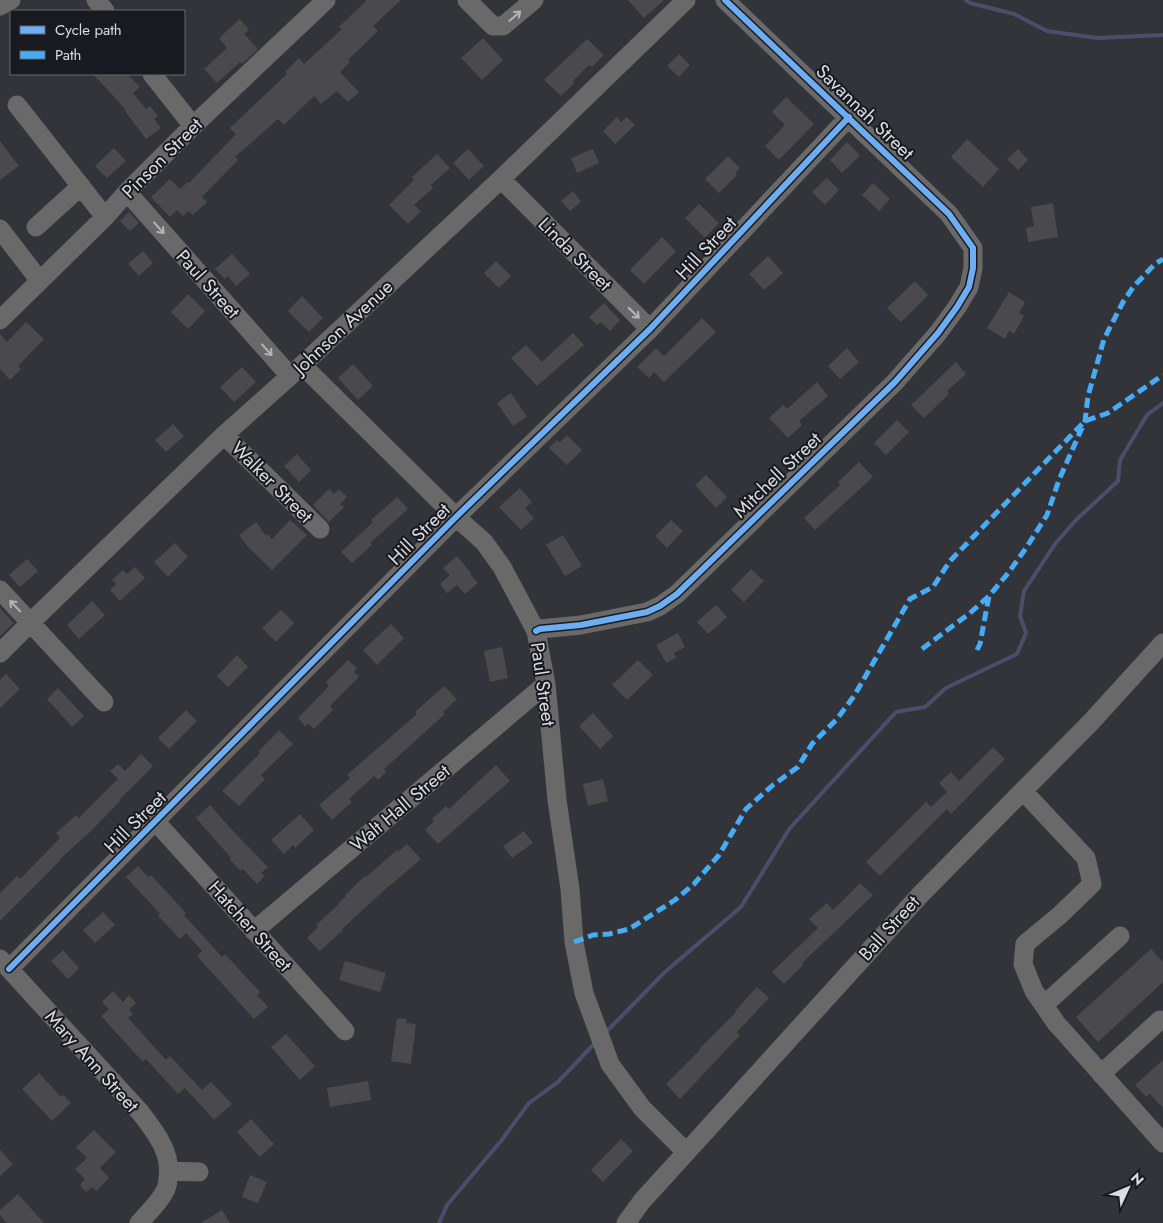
<svg xmlns="http://www.w3.org/2000/svg" width="1163" height="1223" font-family="Jost,sans-serif">
<style>
.lines{fill:none;stroke-linecap:round;stroke-linejoin:round}
.stream{stroke:#4b4e6b;stroke-width:4}
.building{fill:#49494e}
.minor{stroke:#6a6969;stroke-width:19}
.quiet{stroke:#46acf6;stroke-width:5;stroke-dasharray:10 5;stroke-linecap:butt}
.cycleway-casing{stroke:#191a1f;stroke-width:9}
.cycleway{stroke:#6dadf4;stroke-width:6}
.oneway{stroke:#b4b4b9}
.labels{text-anchor:middle;dominant-baseline:central;stroke-width:4;stroke-linejoin:round;paint-order:stroke}
.street-label{font-size:19px;fill:#dcdde4;stroke:#191a1f}
</style>
<rect width="100%" height="100%" fill="#33343a"/>
<g class="lines">
<!-- stream -->
<path class="stream" d="M966,0l4,3 44,11 33,17 50,7 66,-3
M605,1033l60,-61 76,-65 49,-79 106,-116 29,-5 21,-19 71,-34 9,-21 -6,-17 4,-25 31,-47 21,-24 42,-39 2,-21 27,-45 16,-12
M439,1223l8,-18 54,-64 28,-38 29,-21 37,-39"/>
</g>
<!-- building -->
<path class="building" d="M367,0h34l-28,26 5,5 -30,29 2,2 -10,10 19,20 -11,10 -11,-11 -16,13 -7,-8 -30,29 -6,-6 -43,38 3,3 -36,37 5,5 -14,13 -5,-4 -5,5 -6,-6 -7,7 -19,-20 19,-18 10,10 8,-7 1,1 47,-49 -6,-6 57,-54 -2,-2 14,-14 5,6 38,-35 -3,-2z
M628,0h36l-20,18z
M240,19l9,11 -5,4 14,15 -16,15 -2,-2 -23,21 -13,-14 23,-21 -8,-10z
M483,38l20,22 -21,20 -21,-22z
M587,39l17,16 -12,12 -3,-2 -16,16 1,2 -13,13 -17,-16z
M679,54l11,11 -11,12 -12,-11z
M93,74h34l13,13 -7,6 13,16 4,-3 8,10 -4,3 7,9 -15,11 -21,-28 1,-1z
M786,97l28,27 -35,36 -14,-14 20,-21 -13,-13z
M617,117l4,5 6,-5 8,8 -20,19 -12,-13z
M967,139l32,30 -16,18 -32,-30z
M0,141l19,25 -19,14z
M847,142l13,13 -18,18 -12,-13z
M114,148l12,13 -19,17 -12,-12z
M468,149l16,17 -15,14 -16,-17z
M593,149l6,14 -22,10 -6,-15z
M1018,149l10,11 -10,10 -11,-11z
M437,154l13,14 -19,17 2,3 -19,17 7,6 -13,13 -19,-19 25,-25 -2,-3z
M728,156l12,12 -5,5 2,2 -18,18 -14,-14z
M827,178l12,12 -14,15 -13,-13z
M873,183l17,16 -11,12 -17,-16z
M573,191l8,11 -11,9 -9,-10z
M1053,203l5,34 -30,5 -2,-14 8,-2 -3,-19z
M699,204l20,19 -14,15 -20,-20z
M129,212l10,11 -9,8 -10,-10z
M662,237l14,14 -32,33 -14,-14z
M143,251l10,12 -14,13 -11,-12z
M232,254l18,20 -14,12 -8,-10 -3,3 -10,-10z
M768,256l15,17 -19,17 -15,-16z
M496,261l15,15 -12,12 -15,-15z
M915,281l13,14 -27,27 -14,-14z
M1009,292l16,10 -6,11 5,3 -10,18 -5,-3 -4,8 -18,-11z
M188,294l17,17 -17,18 -17,-17z
M302,296l21,22 -14,14 -21,-21z
M604,303l16,17 -10,11 -9,-9 -4,3 -8,-8z
M702,318l14,14 -52,50 -10,-10 -5,6 -12,-11 19,-19 8,8z
M26,322l18,17 -26,27 3,3 -11,11 -10,-11v-35l7,8z
M573,333l11,12 -47,41 -26,-28 15,-13 16,17z
M847,348l12,14 -19,17 -12,-13z
M956,362l10,12 -19,17 2,3 -25,24 -13,-13z
M353,364l20,22 -15,14 -20,-22z
M242,367l14,15 -22,20 -14,-15z
M817,382l11,14 -29,25 3,4 -14,13 -19,-20 14,-13 4,4z
M511,393l16,24 -14,9 -16,-23z
M897,420l12,12 -23,23 -12,-12z
M173,424l11,12 -18,16 -11,-12z
M567,435l15,15 -15,15 -18,-17 8,-8 3,2z
M297,454l14,16 -12,12 -15,-16z
M859,462l14,15 -58,53 -11,-12 36,-33 -2,-3z
M706,475l21,22 -11,11 -21,-23z
M520,488l12,14 -7,6 9,10 -13,12 -22,-23z
M329,489l5,5 5,-5 8,8 -7,7 4,3 -15,15 -16,-17z
M397,497l11,12 -38,34 2,2 -20,18 -11,-11 32,-30 -2,-2z
M290,520l17,15 -35,35 -24,-23 -9,-12 17,-13 10,14 2,-2 4,5z
M671,520l12,11 -16,17 -12,-12z
M563,535l19,31 -17,10 -19,-31z
M175,543l13,14 -20,20 -14,-15z
M457,556l14,17 -1,1 8,9 -13,11 -8,-9 -10,8 -7,-9 10,-9 -7,-7z
M27,559l11,12 -18,16 -11,-12z
M135,567l10,11 -25,23 -10,-11 6,-6 -4,-4 11,-10 4,4z
M751,569l13,12 -20,21 -13,-12z
M92,601l13,14 -26,24 -12,-14z
M716,605l11,12 -19,17 -11,-12z
M0,608l14,15 -14,13z
M281,610l13,13 -18,19 -14,-14z
M391,624l13,14 -27,27 -14,-15z
M678,633l7,14 -11,6 2,5 -10,5 -10,-18z
M502,647l6,31 -18,4 -6,-31z
M237,655l11,12 -20,20 -11,-11z
M348,660l9,8 -3,4 5,5 -29,29 3,4 -19,19 -6,-6 -3,3 -7,-8 31,-32 -3,-4z
M638,660l15,15 -26,25 -15,-15z
M6,674l14,15 -20,19v-28z
M444,686l13,13 -14,13 2,2 -61,55 2,3 -8,8 -4,-4 -25,23 3,3 -20,18 -13,-15 31,-27 -3,-3 70,-61 -2,-2z
M58,688l26,28 -12,11 -25,-28z
M186,710l11,11 -28,28 -11,-11z
M593,713l20,23 -13,13 -21,-23z
M279,730l14,14 -32,31 4,4 -26,27 -17,-15 38,-38 -2,-1z
M993,747l12,12 -54,55 -4,-5 -67,67 -14,-14 60,-60 5,5 16,-15 -8,-9 12,-11 8,9z
M141,754l12,12 -33,33 1,1 -30,31 -31,28v1l-18,19 -42,42v-28l17,-17 3,3 40,-41 -4,-5 20,-18 3,3 39,-39 -8,-8 8,-7 7,7z
M496,765l14,16 -72,63 -13,-14 9,-9 -2,-2 14,-13 3,3z
M603,779l5,22 -20,5 -5,-22z
M210,805l23,26 35,36 -7,6 4,3 -8,8 -14,-15 -2,2 -11,-11 1,-2 -35,-40z
M300,814l14,16 -19,18 -2,-3 -9,9 -13,-14z
M524,831l9,12 -21,15 -9,-12z
M407,844l14,15 -29,25h-1l-49,45 1,1 -23,21 -13,-13 11,-11 -2,-2 23,-21h-1l8,-8 -1,-1 20,-19 1,1 31,-27 1,2z
M138,866l10,11 3,-2 35,38 -2,2 38,42 3,-3 35,38 -3,3 11,12 -14,12 -57,-63 5,-5 -16,-18 -6,6 -22,-23 2,-2 -34,-37z
M860,883l13,12 -34,33 -37,35 1,2 -19,19 -12,-12 46,-44 -9,-9 18,-16 6,7z
M103,912l12,13 -20,18 -12,-13z
M1151,949l12,13v20l-65,60 -22,-25z
M63,950l16,18 -11,11 -17,-18z
M345,961l41,12 -6,19 -41,-12z
M757,987l12,11 -32,34 3,3 -60,64 -14,-15 34,-34 -1,-1 37,-37 -1,-1z
M113,991l10,11 6,-7 7,8 -7,7 4,4 -5,4 38,42 4,-4 32,34 9,-8 21,22 -18,16 -29,-32 -7,6 -32,-35 -3,3 -42,-46 8,-7 -7,-7z
M397,1018l10,1 -1,4 10,1 -5,40 -20,-3z
M286,1034l29,32 -15,14 -29,-33z
M1163,1060v48l-13,-14 -4,3 -11,-12z
M39,1073l22,24 2,-2 8,8 -19,18 -30,-32z
M368,1081l3,19 -41,7 -3,-19z
M251,1119l23,25 -14,13 -23,-25z
M94,1130l22,22 -16,16 9,10 -13,13 -4,-4 -6,5 -6,-7 5,-6 -10,-10 12,-11 -11,-11z
M621,1139l12,12 -30,31 -12,-12z
M0,1150l13,14 -13,12z
M250,1175l17,7 -9,21 -16,-6z
M18,1194l26,29h-37l-7,-8v-5z
M222,1210l8,13h-29z"/>
<g class="lines">
<!-- minor -->
<path class="minor" d="M96,0l9,11
M467,0l26,26h10l31,-26
M0,6l11,-6
M152,74l41,52
M17,105l88,112
M501,179l149,150
M127,192l163,184
M36,227l45,-41
M0,229l40,52
M0,320l105,-103 22,-25 66,-66 133,-126
M302,365l154,152 28,25 18,25 34,64 10,53 11,116 13,89 4,53 10,51 26,71 32,44 44,44
M224,435l96,94
M0,590l104,112
M536,631l4,-2 41,-4 66,-13 13,-6 17,-12 218,-212 43,-49 19,-26 12,-20 4,-19v-20l-24,-34 -224,-214
M0,653l31,-31 193,-187 75,-67 202,-189 185,-179
M1023,791l63,67 6,26 -32,31 -35,29 -2,20 11,27 22,32 107,120
M156,822l189,209
M254,931l292,-247
M0,959l140,153c15,20 32,40 28,66 0,4 -1,8 -2,11 -6,13 -18,24 -27,34
M9,969l447,-452 194,-188 199,-212
M1044,1005l76,-69
M1101,1074l59,-54
M169,1171l30,1
M626,1223l16,-22 279,-307 170,-172 72,-79"/>
<!-- quiet -->
<path class="quiet" d="M922,649l48,-36 19,-17 20,-24 17,-24 21,-33 12,-35 26,-59 3,-25 16,-57 19,-37 11,-16 21,-22 8,-5
M977,650l3,-6 9,-48
M574,942l19,-7 16,-1 20,-5 46,-29 19,-16 25,-29 27,-46 27,-24 25,-18 14,-23 25,-25 17,-23 56,-97 23,-12 17,-26 135,-140 23,-8 55,-38"/>
<defs>
<path id="cycleway" d="M536,631l4,-2 41,-4 66,-13 13,-6 17,-12 218,-212 43,-49 19,-26 12,-20 4,-19v-20l-24,-34 -224,-214
M9,969l447,-452 194,-188 199,-212"/>
</defs>
<!-- cycleway casing -->
<use href="#cycleway" class="cycleway-casing"/>
<!-- cycleway -->
<use href="#cycleway" class="cycleway"/>
</g>
<!-- one-way arrows -->
<defs><path id="oneway-shaft" d="M-6 0H5M1.5-3L5.5 0L1.5 3" fill="none" stroke-width="1.6" stroke-linecap="round" stroke-linejoin="round" transform="scale(1.25)"/></defs>
<g class="oneway">
<use href="#oneway-shaft" transform="translate(515 16) rotate(-41)"/>
<use href="#oneway-shaft" transform="translate(159 228) rotate(48)"/>
<use href="#oneway-shaft" transform="translate(634 313) rotate(45)"/>
<use href="#oneway-shaft" transform="translate(267 350) rotate(48)"/>
<use href="#oneway-shaft" transform="translate(15 606) rotate(-134)"/>
</g>
<g class="labels">
<!-- street labels -->
<g class="street-label">
<text transform="translate(865 112) rotate(44)">Savannah Street</text>
<text transform="translate(162 158) rotate(-45)">Pinson Street</text>
<text transform="translate(706 248) rotate(-47)">Hill Street</text>
<text transform="translate(575 254) rotate(45)">Linda Street</text>
<text transform="translate(208 284) rotate(48)">Paul Street</text>
<text transform="translate(343 327) rotate(-43)">Johnson Avenue</text>
<text transform="translate(777 475) rotate(-44)">Mitchell Street</text>
<text transform="translate(272 482) rotate(45)">Walker Street</text>
<text transform="translate(419 534) rotate(-45)">Hill Street</text>
<text transform="translate(543 684) rotate(82)">Paul Street</text>
<text transform="translate(400 808) rotate(-40)">Walt Hall Street</text>
<text transform="translate(135 822) rotate(-45)">Hill Street</text>
<text transform="translate(250 926) rotate(48)">Hatcher Street</text>
<text transform="translate(889 928) rotate(-48)">Ball Street</text>
<text transform="translate(92 1061) rotate(48)">Mary Ann Street</text>
</g>
</g>
<!-- legend -->
<rect x="10" y="10" width="175" height="65" fill="#191a1f" stroke="#67686e"/>
<rect x="20" y="26" width="25" height="8" fill="#6dadf4" stroke="#67686e"/>
<text x="55" y="35" font-size="15" fill="#dcdde4">Cycle path</text>
<rect x="20" y="51" width="25" height="8" fill="#46acf6" stroke="#67686e"/>
<text x="55" y="60" font-size="15" fill="#dcdde4">Path</text>
<!-- north arrow -->
<g transform="translate(1128 1188) rotate(46)" stroke="#191a1f" stroke-width="4" paint-order="stroke">
<path d="M0-4L9 19L0 12L-9 19Z" fill="#dcdde4"/>
<text y="-8" font-size="14" font-weight="bold" text-anchor="middle" fill="#dcdde4">N</text>
</g>
</svg>
